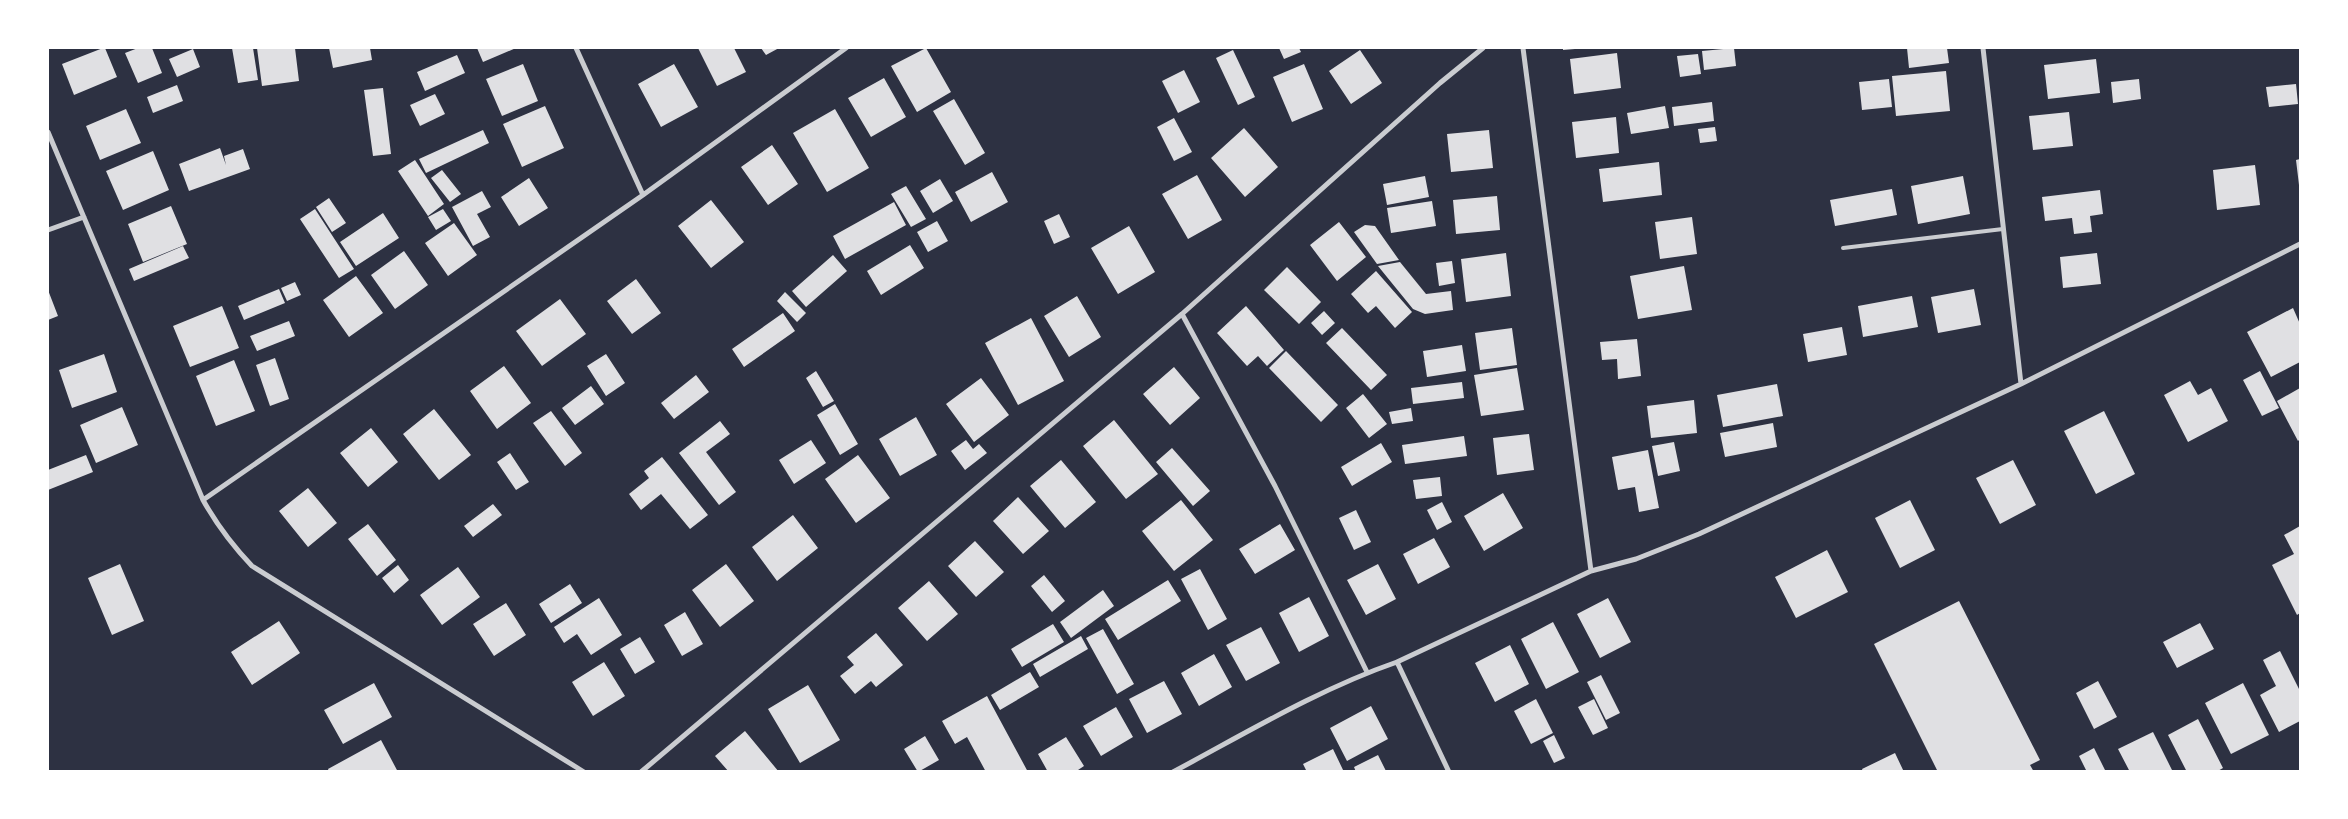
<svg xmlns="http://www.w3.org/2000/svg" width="2348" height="819" font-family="'IBM Plex Sans',sans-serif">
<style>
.building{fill:#e0e0e3}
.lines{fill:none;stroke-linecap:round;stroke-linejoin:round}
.service{stroke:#caccd0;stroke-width:4}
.minor{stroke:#caccd0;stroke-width:5}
</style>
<rect width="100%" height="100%" fill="#2d3142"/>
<!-- building -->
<path class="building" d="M103,48h2l12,29 -43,18 -12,-31z
M138,48h14l10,25 -24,10 -13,-30z
M232,48h21l5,32 -20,3z
M257,48h38l4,33 -37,5z
M329,48h41l2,12 -39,8z
M477,48h39l-33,14z
M698,48h36l12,24 -29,14z
M761,48h18l-13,7z
M926,48l25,44 -34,20 -26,-46z
M1279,48h20l2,4 -17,7z
M1563,48h12v1l-12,1z
M1734,48l2,18 -32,4 -2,-19z
M1907,48h40l2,15 -40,5z
M193,49l7,18 -23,10 -8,-18z
M1233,50l22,47 -17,8 -22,-47z
M1360,50l22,33 -31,21 -22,-33z
M1617,53l4,35 -47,6 -4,-35z
M1698,54l3,20 -21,3 -3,-21z
M457,55l8,18 -40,18 -8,-19z
M2096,59l4,34 -52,6 -4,-34z
M523,64l15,37 -36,15 -16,-37z
M674,64l24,43 -37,20 -23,-43z
M1304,64l19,45 -31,13 -19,-45z
M1184,70l16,32 -22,11 -16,-32z
M1946,71l4,40 -54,5 -4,-40z
M884,78l22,39 -35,20 -23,-39z
M1889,79l3,28 -30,3 -3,-28z
M2139,79l2,20 -28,4 -2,-21z
M2296,84l2,20 -29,3 -3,-20z
M177,85l6,16 -30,12 -6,-16z
M383,88l8,66 -18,2 -9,-66z
M435,94l10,20 -25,12 -10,-21z
M954,99l31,54 -20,12 -32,-54z
M1712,102l2,19 -40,5 -2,-19z
M545,106l19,42 -42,19 -19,-43z
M1665,106l4,22 -38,6 -4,-21z
M126,109l15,34 -41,17 -14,-34z
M835,109l34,59 -42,24 -34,-59z
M2069,112l4,34 -40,4 -4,-34z
M1616,117l3,36 -43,5 -4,-36z
M1174,118l18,34 -18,9 -17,-34z
M1715,127l2,14 -17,2 -2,-14z
M1244,128l34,39 -33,30 -34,-39z
M483,130l6,13 -63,30 -7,-14z
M1489,130l4,38 -42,4 -4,-38z
M772,145l26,39 -30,21 -27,-38z
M220,148l6,17 -2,-9 19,-7 7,20 -61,22 -10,-27z
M153,151l16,39 -46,20 -17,-39z
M2300,159v26h-1l-3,-25z
M415,160l29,44 -16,12 -30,-45z
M1659,162l3,33 -59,7 -4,-33z
M2255,165l5,40 -43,5 -4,-40z
M442,170l19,24 -11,8 -19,-24z
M992,172l16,30 -37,20 -16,-30z
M1197,175l25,45 -34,19 -26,-45z
M1425,176l4,21 -42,8 -4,-21z
M1963,176l7,38 -52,10 -7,-38z
M529,178l19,30 -29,18 -18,-29z
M940,179l13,22 -20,12 -13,-22z
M906,186l20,33 -15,8 -20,-33z
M1892,189l5,26 -62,11 -5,-26z
M2100,190l3,24 -13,2 2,16 -18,2 -2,-16 -27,3 -3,-24z
M482,191l9,16 -14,7 13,23 -17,9 -21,-39z
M1497,196l3,34 -44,4 -3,-34z
M329,198l17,25 -14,9 -16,-25z
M711,200l33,42 -33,26 -33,-42z
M1432,201l4,25 -45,7 -4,-25z
M894,202l12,23 -61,34 -12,-23z
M171,206l16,38 -44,18 -15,-38z
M315,209l39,60 -15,9 -39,-59z
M443,209l8,12 -15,9 -8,-13z
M383,213l16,25 -43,28 -16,-24z
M1059,214l11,23 -16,7 -10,-23z
M1692,217l5,37 -37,5 -5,-37z
M937,221l11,20 -20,11 -11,-20z
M1339,222l27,35 -29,24 -27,-36z
M454,223l23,32 -29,21 -23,-33z
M1365,225l10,1 24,34 -22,4 -23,-32z
M1129,226l26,46 -37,22 -27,-46z
M910,245l14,23 -43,27 -14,-24z
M183,246l6,12 -55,23 -5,-12z
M404,251l24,34 -33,24 -24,-34z
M1506,253l5,43 -45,6 -5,-43z
M2097,253l4,31 -38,4 -3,-31z
M833,255l14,16 -41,36 -14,-16z
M1452,261l3,22 -16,3 -3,-23z
M1400,262l26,32 25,-3 2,19 -28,4 -12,-5 -35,-43z
M1684,266l8,44 -54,9 -8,-43z
M1287,267l34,35 -22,22 -35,-34z
M1376,271l36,41 -17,16 -19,-22 -8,7 -17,-19z
M356,276l27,37 -34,24 -26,-37z
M636,279l25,34 -29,21 -25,-33z
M295,282l6,13 -14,6 -6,-13z
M279,289l6,14 -41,17 -6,-14z
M1974,289l7,36 -43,8 -7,-36z
M48,290l10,26 -10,4z
M785,292l21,21 -9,9 -20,-21z
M1077,296l24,41 -32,20 -25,-41z
M1912,296l6,31 -55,10 -5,-31z
M560,299l26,35 -44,32 -26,-35z
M222,306l17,42 -49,19 -17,-41z
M1246,306l38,44 -17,16 -9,-10 -11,10 -30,-33z
M2293,308l7,16v38l-29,15 -24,-45z
M1324,311l11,12 -13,12 -11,-12z
M783,313l12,18 -51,36 -12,-18z
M1031,318l33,63 -46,24 -33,-62z
M289,321l6,15 -38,15 -7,-15z
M1842,327l5,28 -39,7 -5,-28z
M1342,328l45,47 -16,15 -45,-47z
M1512,328l5,37 -37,5 -5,-37z
M1637,339l4,37 -23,3 -1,-20 -15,1 -2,-18z
M1462,345l4,26 -39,6 -4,-26z
M1286,351l52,54 -17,17 -52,-54z
M104,354l13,38 -45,16 -13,-38z
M606,354l19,29 -19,13 -19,-30z
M275,358l14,41 -19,7 -14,-41z
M234,360l21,51 -39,15 -20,-50z
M504,366l27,37 -34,26 -27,-38z
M1174,367l26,31 -30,27 -27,-31z
M1517,368l7,42 -43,6 -7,-41z
M816,371l18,30 -11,6 -17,-29z
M2260,371l19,37 -17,8 -19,-36z
M696,375l13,17 -35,27 -13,-16z
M981,378l28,37 -35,27 -28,-38z
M2190,381l8,14 13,-7 17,33 -40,21 -24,-47z
M1462,382l2,16 -51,6 -2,-16z
M1777,384l6,32 -60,11 -6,-32z
M591,386l13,18 -29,21 -13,-17z
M2300,388v51l-2,2 -21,-40z
M1363,394l24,30 -18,14 -23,-30z
M1694,400l3,33 -46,5 -4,-32z
M835,404l23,40 -18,11 -23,-40z
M122,407l16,38 -42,18 -16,-38z
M1411,408l2,13 -21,3 -3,-12z
M434,409l37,46 -32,25 -36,-46z
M551,411l31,42 -17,13 -32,-43z
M2104,411l31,63 -39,20 -32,-63z
M916,417l21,38 -37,21 -21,-37z
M1114,420l44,54 -32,25 -43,-53z
M720,421l10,13 -24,18 30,40 -17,13 -40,-52z
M1773,423l4,24 -52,10 -5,-24z
M371,428l27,34 -30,25 -28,-34z
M1529,434l5,36 -37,5 -4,-37z
M1464,436l3,20 -62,8 -3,-19z
M811,440l15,23 -32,21 -15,-24z
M966,440l7,9 6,-5 8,9 -22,17 -14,-19z
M1674,442l6,29 -22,5 -6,-30z
M1381,443l11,19 -40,24 -11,-19z
M1172,448l38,43 -17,15 -37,-44z
M1648,450l11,58 -20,4 -4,-25 -17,3 -6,-33z
M510,453l19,29 -13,8 -19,-28z
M86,455l7,17 -45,18v-20z
M858,455l32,43 -34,25 -31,-44z
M662,457l46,58 -18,14 -29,-35 -20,16 -12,-16 20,-16 -5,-7z
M1061,460l35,42 -31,26 -35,-42z
M2013,460l23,45 -36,19 -24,-46z
M1440,477l2,19 -26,3 -3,-19z
M308,488l29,35 -29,24 -29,-36z
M1503,493l20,35 -39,23 -20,-35z
M1018,497l31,34 -26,23 -30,-33z
M1181,500l32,40 -39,31 -32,-40z
M1910,500l25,50 -35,18 -25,-50z
M1442,502l10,20 -15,8 -10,-20z
M493,504l9,11 -29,22 -9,-11z
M1356,510l15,32 -17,8 -15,-32z
M793,515l25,33 -41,33 -25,-34z
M368,524l28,36 -19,16 -29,-37z
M1280,524l15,26 -40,24 -16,-25z
M2300,526v87l-3,2 -25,-50 22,-11 -10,-19z
M1434,538l16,29 -32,17 -15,-30z
M975,541l29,31 -28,25 -28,-31z
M1827,550l21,42 -52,26 -21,-41z
M120,564l24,57 -32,14 -24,-57z
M726,564l28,37 -34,26 -28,-37z
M1378,564l18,35 -30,16 -19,-35z
M398,565l11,15 -15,13 -12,-15z
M458,567l22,30 -38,28 -22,-30z
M1200,569l27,50 -19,11 -27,-51z
M1044,575l21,26 -13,11 -21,-26z
M1168,580l13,21 -63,39 -13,-21z
M929,581l29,33 -31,27 -29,-33z
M570,584l12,19 -31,20 -12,-19z
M1103,590l11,16 -43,32 -11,-16z
M1309,597l20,39 -30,16 -20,-39z
M599,598l23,37 -31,20 -14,-21 -13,9 -10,-16z
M1608,598l23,44 -31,16 -23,-44z
M1959,601l81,159 -10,5 4,7h-96l-64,-128z
M506,603l20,32 -32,21 -21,-32z
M685,612l18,32 -21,12 -18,-31z
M279,621l21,32 -48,32 -21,-33z
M1553,622l26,50 -33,17 -25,-50z
M2200,623l14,26 -37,19 -14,-26z
M1053,624l11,18 -42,25 -11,-18z
M1261,627l19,36 -34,18 -20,-36z
M1103,629l31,55 -17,10 -31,-56z
M876,633l27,32 -27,22 -5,-6 -16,13 -15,-18 14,-11 -7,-8z
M1081,636l7,13 -48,28 -7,-13z
M640,637l15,25 -20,12 -15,-25z
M1510,645l19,39 -34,18 -20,-39z
M2280,651l20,40v30l-21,11 -19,-37 16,-9 -13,-26z
M1214,654l18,33 -33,19 -18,-33z
M604,662l21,34 -32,20 -21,-34z
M1030,672l9,15 -39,23 -9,-15z
M1601,675l19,38 -14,7 -19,-38z
M1164,681l18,33 -35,19 -18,-34z
M2098,681l19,36 -23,12 -18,-36z
M374,683l18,34 -49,27 -19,-34z
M2243,683l26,52 -38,19 -26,-51z
M808,685l32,55 -40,23 -32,-54z
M987,696l41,76h-42l-19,-35 -12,7 -13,-23z
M1536,699l17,34 -22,11 -17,-33z
M1594,699l14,29 -15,7 -15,-28z
M1371,706l17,33 -41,22 -17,-33z
M1116,707l17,30 -32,19 -18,-30z
M2198,719l25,49 -7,4h-29l-19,-37z
M745,731l34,41h-50l-14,-16z
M2153,732l20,40h-43l-12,-23z
M1554,735l11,23 -11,5 -11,-22z
M925,736l14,24 -21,12 -14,-23z
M1066,737l18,29 -9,6h-27l-10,-18z
M381,740l17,32h-69l-1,-3z
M2094,748l12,24h-19l-8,-16z
M1333,749l11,23h-37l-4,-8z
M1895,753l9,19h-41l-1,-3z
M1378,755l8,16 -30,1 -2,-5z"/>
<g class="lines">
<!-- service -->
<path class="service" d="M1843,248l160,-19"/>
<!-- minor -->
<path class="minor" d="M576,48l67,147
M1523,48l68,523
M1983,48l38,336
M48,132l155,368c14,25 29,45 49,66l332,206
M48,230l36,-13
M1182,314l93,172 92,186
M203,500l440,-305 203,-147
M1397,662l52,110
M641,772l541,-458 258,-231 43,-35
M1173,772c73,-39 146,-83 224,-110l194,-91 45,-12 63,-25 322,-150 279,-140"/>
</g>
<!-- border -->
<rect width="2348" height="819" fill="none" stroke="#ffffff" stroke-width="98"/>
</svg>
